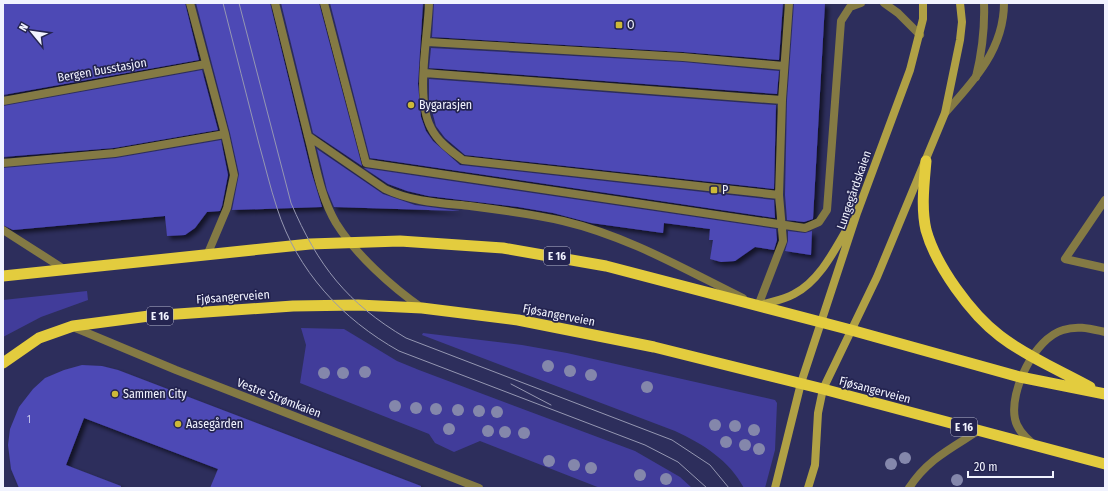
<svg xmlns="http://www.w3.org/2000/svg" width="1108" height="491" font-family="'Fira Sans Condensed',sans-serif">
<style>
.green{fill:#413c9a}
.building{fill:#4d48b5;filter:url(#shadow)}
.lines{fill:none;stroke-linecap:round;stroke-linejoin:round}
.service{stroke:#847a44;stroke-width:8}
.minor{stroke:#847a44;stroke-width:8}
.secondary{stroke:#b0a145;stroke-width:8}
.trunk{stroke:#e3cc3e;stroke-width:11}
.tram{stroke:#9597b2;stroke-width:1}
.tree{fill:#8487ab}
.poi-dot{fill:#cdb938;stroke:#242450;stroke-width:1.5}
.labels{text-anchor:middle;dominant-baseline:central;stroke-width:3.5;stroke-linejoin:round;paint-order:stroke}
.number-label{font-size:10px;fill:#c8c8ec}
.shield{fill:#242450;stroke:#b4b5ca;stroke-width:1}
.shield-label{font-size:11px;font-weight:bold;fill:#f1f3fe}
.poi-label{font-size:12px;fill:#f1f3fe;stroke:#242450;text-anchor:start}
.street-label{font-size:12px;fill:#f1f3fe;stroke:#242450}
</style>
<defs>
<filter id="shadow"><feDropShadow dx="3.5" dy="3.5" stdDeviation="2" flood-color="#0009"/></filter>
</defs>
<rect width="100%" height="100%" fill="#2d2e5c"/>
<!-- green -->
<path class="green" d="M87,291l1,9 -47,17 -38,20v-37z
M301,328l43,1 53,32 22,9 216,81 45,26 12,11h-92l-120,-47 -26,11 -19,-9 -6,-9 -129,-51 6,-38z
M423,333l99,12 45,8 208,47 2,3 -2,47 -10,38h-21c-15,-28 -41,-44 -69,-57l-253,-96z"/>
<!-- building -->
<path class="building" d="M3,3h182l14,57 -196,35z
M196,3h74l41,168 11,36 -90,3 7,-36 -9,-41z
M281,3h38l43,163 -49,-33z
M330,3h93l-5,81 3,33 5,14 7,10 27,24 314,35 1,18 -405,-60z
M434,3h349l-4,57 -96,-8 -251,-15z
M794,3h31l-12,216 -9,3 -17,-2 -2,-25 2,-95z
M431,48l252,14 96,9 -2,23 -348,-26z
M202,70l16,60 -104,18 -111,9v-51z
M429,79l347,26 -2,84 -309,-34 -20,-17 -9,-12 -7,-26z
M221,140l7,35 -6,31 -2,5 -13,1 -12,16 -10,7 -18,1 -2,-20 -152,14 -10,-5v-57l113,-10z
M317,149l66,45 32,11 45,6 -126,-4 -7,-17z
M364,168l412,61 1,11 -3,10 -19,-3 -20,14 -14,1 -11,-3 3,-19h-4l1,-11 -46,-6 -1,10 -72,-10 -38,-10 -35,-6 -90,-11 -21,-5 -19,-7z
M788,231l17,2 7,-2 -1,24 -26,-4 3,-10z
M82,365l20,1 16,4 303,116v2h-211l8,-19 -134,-51 -18,47 55,21v2h-102l-8,-19 -3,-24 2,-16 9,-22 14,-18 12,-11 19,-8z"/>
<g class="lines">
<!-- service -->
<path class="service" d="M190,3l35,131 9,41 -7,33 -19,45
M275,3c11,44 22,89 33,133 8,30 12,60 28,87 20,32 56,64 86,85
M324,3l42,160 439,65 14,-6 8,-12 14,-189 9,-14 11,-4
M429,3c-1,33 -14,96 2,125 7,14 20,23 32,32l316,35
M884,3l14,10 22,22
M427,42l256,15 101,9
M424,73l358,27
M976,77c6,-25 9,-48 8,-74
M3,101l203,-37
M308,136l77,53c27,13 56,14 85,17 31,4 63,8 93,15 64,15 121,48 180,77
M3,163l112,-10 110,-19
M1105,200l-40,59 40,9
M3,230l61,39
M753,303l5,3 25,-65 -4,-46 3,-95 7,-97
M1032,443c-8,-7 -15,-14 -17,-24 -6,-28 20,-81 48,-89 15,-5 28,-1 42,2
M909,488c18,-28 41,-39 69,-57"/>
<!-- minor -->
<path class="minor" d="M945,113c29,-32 59,-64 59,-110
M73,327l103,43 303,118"/>
<!-- secondary -->
<path class="secondary" d="M758,306c12,-4 25,-6 36,-12 27,-14 42,-47 57,-72
M775,488l26,-105 56,-170 53,-143 13,-51v-16
M808,488l7,-23 3,-52 5,-24 54,-112 68,-164 15,-73 2,-18 -2,-19"/>
<!-- trunk -->
<path class="trunk" d="M926,161c-2,23 -5,47 0,69 10,36 45,84 74,106 26,20 61,35 90,51
M3,276l307,-32 90,-3 103,7 103,18 245,64 169,47 85,17
M3,363l36,-25 34,-12 76,-10 144,-10 65,-1 64,3 96,12 136,27 169,42 282,75"/>
<!-- tram -->
<path class="tram" d="M223,3c12,47 24,94 36,141 6,21 11,43 18,64 20,63 65,111 122,143l246,94 33,17 29,26
M239,3l52,200c27,63 56,100 115,135l266,102 38,25 19,23
M511,384l40,21"/>
</g>
<!-- trees -->
<g class="tree">
<circle cx="548" cy="366" r="6"/>
<circle cx="570" cy="371" r="6"/>
<circle cx="365" cy="372" r="6"/>
<circle cx="324" cy="373" r="6"/>
<circle cx="343" cy="373" r="6"/>
<circle cx="591" cy="375" r="6"/>
<circle cx="647" cy="387" r="6"/>
<circle cx="395" cy="406" r="6"/>
<circle cx="416" cy="408" r="6"/>
<circle cx="436" cy="409" r="6"/>
<circle cx="458" cy="410" r="6"/>
<circle cx="479" cy="411" r="6"/>
<circle cx="497" cy="412" r="6"/>
<circle cx="715" cy="425" r="6"/>
<circle cx="735" cy="426" r="6"/>
<circle cx="449" cy="429" r="6"/>
<circle cx="754" cy="430" r="6"/>
<circle cx="488" cy="431" r="6"/>
<circle cx="505" cy="432" r="6"/>
<circle cx="524" cy="433" r="6"/>
<circle cx="726" cy="442" r="6"/>
<circle cx="745" cy="445" r="6"/>
<circle cx="759" cy="449" r="6"/>
<circle cx="905" cy="458" r="6"/>
<circle cx="549" cy="461" r="6"/>
<circle cx="891" cy="464" r="6"/>
<circle cx="574" cy="465" r="6"/>
<circle cx="591" cy="468" r="6"/>
<circle cx="640" cy="475" r="6"/>
<circle cx="666" cy="479" r="6"/>
<circle cx="957" cy="480" r="6"/>
</g>
<!-- markers -->
<g class="poi-dot">
<rect x="615" y="21" width="8" height="8" rx="2"/>
<circle cx="411" cy="105" r="4"/>
<rect x="710" y="186" width="8" height="8" rx="2"/>
<circle cx="115" cy="394" r="4"/>
<circle cx="178" cy="424" r="4"/>
</g>
<g class="labels">
<!-- number labels -->
<g class="number-label">
<text x="29" y="420">1</text>
</g>
<!-- shield labels -->
<g class="shield">
<rect x="544" y="247" width="26" height="18" rx="3"/>
<rect x="147" y="307" width="26" height="18" rx="3"/>
<rect x="951" y="418" width="26" height="18" rx="3"/>
</g>
<g class="shield-label">
<text x="557" y="256">E 16</text>
<text x="160" y="316">E 16</text>
<text x="964" y="427">E 16</text>
</g>
<!-- poi labels -->
<g class="poi-label">
<text x="627" y="25">O</text>
<text x="419" y="105">Bygarasjen</text>
<text x="722" y="190">P</text>
<text x="123" y="394">Sammen City</text>
<text x="186" y="424">Aasegården</text>
</g>
<!-- street labels -->
<g class="street-label">
<text transform="translate(102 70) rotate(-10)">Bergen busstasjon</text>
<text transform="translate(854 190) rotate(-71)">Lungegårdskaien</text>
<text transform="translate(233 297) rotate(-4)">Fjøsangerveien</text>
<text transform="translate(559 315) rotate(11)">Fjøsangerveien</text>
<text transform="translate(875 390) rotate(15)">Fjøsangerveien</text>
<text transform="translate(279 398) rotate(21)">Vestre Strømkaien</text>
</g>
</g>
<!-- border -->
<rect width="1108" height="491" fill="none" stroke="#f1f3fe" stroke-width="8"/>
<!-- north arrow -->
<g transform="translate(32 32) rotate(299)" stroke="#242450" stroke-width="3" paint-order="stroke">
<path d="M0-3L7 15L0 10L-7 15Z" fill="#f1f3fe"/>
<text y="-6" font-size="11" font-weight="bold" text-anchor="middle" fill="#f1f3fe">N</text>
</g>
<!-- scale -->
<path d="M968 471v6h85v-6" fill="none" stroke="#f1f3fe" stroke-width="2"/>
<text x="974" y="471" font-size="12" fill="#f1f3fe" stroke="#242450" stroke-width="3" paint-order="stroke">20 m</text>
</svg>
